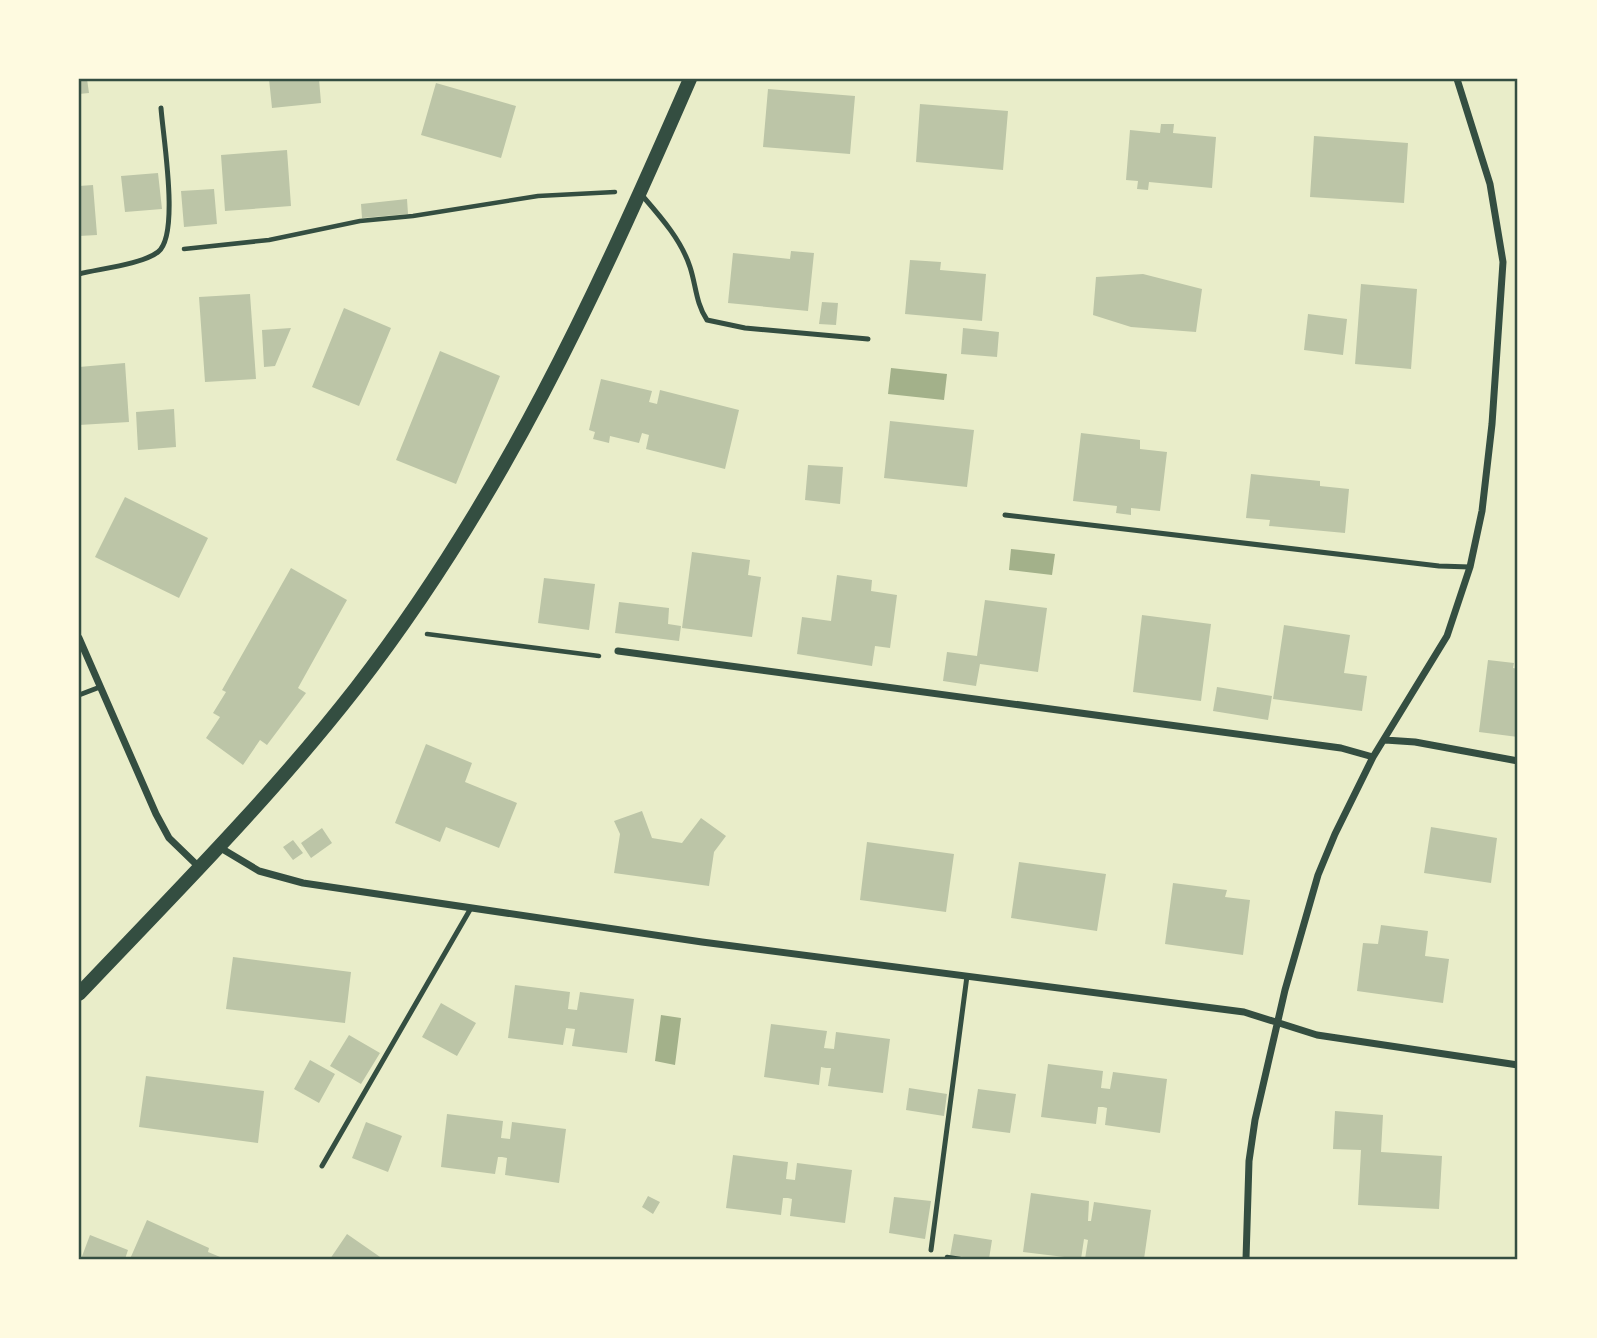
<svg xmlns="http://www.w3.org/2000/svg" width="1597" height="1338" font-family="'PT Sans Narrow',sans-serif">
<style>
.water{fill:#a3b18a}
.building{fill:#bcc5a7}
.lines{fill:none;stroke-linecap:round;stroke-linejoin:round}
.path{stroke:#344e41;stroke-width:4.5}
.service{stroke:#344e41;stroke-width:5}
.minor{stroke:#344e41;stroke-width:7}
.secondary{stroke:#344e41;stroke-width:14}
.neatline{fill:none;stroke:#344e41;stroke-width:2.5}
</style>
<rect width="100%" height="100%" fill="#e9edc9"/>
<!-- water -->
<path class="water" d="M891,368l56,6 -3,26 -56,-6z
M1011,549l44,5 -3,21 -43,-5z
M661,1015l20,3 -6,47 -20,-4z"/>
<!-- building -->
<path class="building" d="M79,79h8l2,14 -10,1z
M269,79h50l2,24 -49,5z
M436,83l80,23 -15,52 -80,-23z
M768,89l87,7 -5,58 -87,-7z
M920,104l88,7 -5,59 -87,-8z
M1161,124h13l-1,9 43,4 -4,51 -63,-6 -1,8 -11,-1 1,-8 -12,-1 4,-50 30,3z
M1314,136l94,7 -4,60 -94,-6z
M287,150l4,56 -66,5 -4,-56z
M158,173l4,36 -37,3 -4,-36z
M93,185l4,50 -18,1v-50z
M214,189l3,35 -33,3 -3,-36z
M407,199l1,15 -46,4 -1,-14z
M791,251l23,2 -6,58 -80,-8 5,-50 57,6z
M910,260l31,2 -1,8 46,4 -4,47 -77,-7z
M1143,274l59,15 -6,43 -65,-5 -38,-12 3,-38z
M1361,284l56,5 -6,80 -56,-5z
M250,294l6,85 -51,3 -6,-85z
M822,302l16,1 -2,22 -17,-1z
M344,308l47,20 -32,78 -47,-19z
M1308,314l39,5 -4,36 -39,-5z
M291,328l-16,38 -11,1 -2,-37z
M963,328l36,4 -2,25 -36,-3z
M440,351l60,25 -44,108 -60,-24z
M125,363l4,59 -50,3v-58z
M601,379l51,12 -3,11 8,2 3,-14 79,20 -14,59 -79,-20 3,-14 -7,-2 -3,10 -29,-7 -1,7 -16,-4 2,-7 -6,-2z
M174,409l2,38 -38,3 -2,-38z
M890,421l84,9 -7,57 -83,-9z
M1081,433l59,7v9l27,3 -7,59 -29,-3v7l-15,-2 1,-7 -44,-5z
M808,465l35,2 -3,37 -35,-4z
M1251,474l69,7v5l29,3 -4,44 -76,-7 1,-6 -24,-2z
M125,497l83,41 -29,60 -84,-41z
M692,552l58,8 -2,15 13,2 -9,60 -70,-9z
M291,568l56,32 -49,88 8,5 -39,52 -7,-5 -17,25 -37,-27 14,-21 -7,-4 13,-21 -4,-2z
M837,575l35,5 -1,11 26,4 -7,53 -15,-2 -3,20 -75,-12 5,-37 29,4z
M544,578l51,6 -6,46 -51,-7z
M985,600l62,8 -9,64 -58,-8 -4,22 -33,-5 4,-29 30,4z
M619,602l50,6 -1,16 13,2 -2,15 -64,-8z
M1142,615l69,9 -10,77 -68,-9z
M1284,625l66,10 -6,38 23,3 -5,35 -89,-12z
M1488,660l26,3 -1,5 5,1v68l-39,-5z
M1217,687l55,9 -4,24 -55,-9z
M426,744l46,19 -7,19 52,21 -18,45 -53,-21 -6,15 -45,-19z
M642,811l10,27 30,5 19,-25 25,18 -12,16 -5,34 -95,-13 6,-39 -6,-13z
M1431,827l66,11 -6,45 -67,-10z
M322,828l10,15 -21,15 -10,-15z
M293,840l10,13 -10,7 -10,-13z
M867,842l87,12 -8,58 -86,-12z
M1019,862l87,12 -9,57 -86,-13z
M1173,883l54,7 -2,7 25,3 -7,55 -78,-11z
M1381,925l47,6 -3,25 24,3 -6,44 -86,-12 6,-48 15,1z
M233,957l118,15 -6,51 -119,-14z
M515,985l55,7 -2,17 9,1 3,-18 54,7 -7,54 -55,-7 3,-17 -9,-1 -3,17 -55,-7z
M441,1003l35,20 -19,33 -35,-19z
M771,1024l56,7 -3,17 10,1 2,-17 54,7 -7,54 -55,-7 3,-18h-5l-5,-1 -2,18 -55,-8z
M349,1035l31,18 -19,31 -31,-18z
M310,1060l25,14 -16,29 -25,-14z
M1048,1064l55,7 -2,17 9,1 3,-17 54,7 -7,54 -55,-8 2,-17 -4,-1h-5l-2,17 -55,-7z
M146,1076l118,15 -6,52 -119,-16z
M909,1088l38,6 -3,22 -38,-6z
M978,1089l38,5 -6,39 -38,-5z
M1335,1111l48,4 -2,37 61,4 -3,53 -81,-4 3,-55 -28,-1z
M447,1114l56,7 -2,17 9,1 2,-17 54,7 -7,54 -54,-8 2,-17 -5,-1h-4l-3,17 -54,-7z
M366,1122l36,14 -14,36 -36,-14z
M733,1155l55,7 -2,17 9,1 2,-17 55,7 -7,53 -55,-7 2,-17 -4,-1h-5l-2,17 -55,-7z
M1031,1193l58,8 -1,20h3l3,-19 57,8 -7,49h-59l3,-19 -4,-1 -3,20 -58,-7z
M648,1196l12,6 -7,12 -11,-7z
M894,1197l37,4 -6,38 -36,-6z
M147,1220l62,28 -1,4 17,7h-95z
M347,1234l36,25h-53z
M954,1234l38,6 -3,19 -39,-3z
M90,1235l38,15 -3,9h-44z"/>
<g class="lines">
<!-- path -->
<path class="path" d="M184,249l85,-9 91,-19 53,-5 125,-20 77,-4
M427,634l172,22
M947,1257l13,2"/>
<!-- service -->
<path class="service" d="M640,193c19,22 41,46 50,74 6,18 6,37 17,53l38,8 123,11
M79,274c19,-5 64,-10 79,-22 22,-17 5,-115 3,-144
M1005,515l434,51 31,1
M79,695l21,-8
M322,1166l149,-258
M931,1250l36,-274"/>
<!-- minor -->
<path class="minor" d="M79,638l77,176 13,24 30,29
M618,651l723,97 32,9
M1385,740l30,2 103,19
M219,847l40,24 44,12 399,59 542,70 73,23 201,30
M1246,1259l3,-98 6,-41 30,-130 33,-115 17,-41 38,-77 74,-121 23,-69 12,-56 10,-87 11,-162 -13,-78 -33,-105"/>
<!-- secondary -->
<path class="secondary" d="M79,994c95,-100 192,-197 277,-306 147,-190 239,-391 334,-609"/>
</g>
<!-- border -->
<rect width="1597" height="1338" fill="none" stroke="#fefae0" stroke-width="161"/>
<rect x="80" y="80" width="1436" height="1178" class="neatline"/>
</svg>
